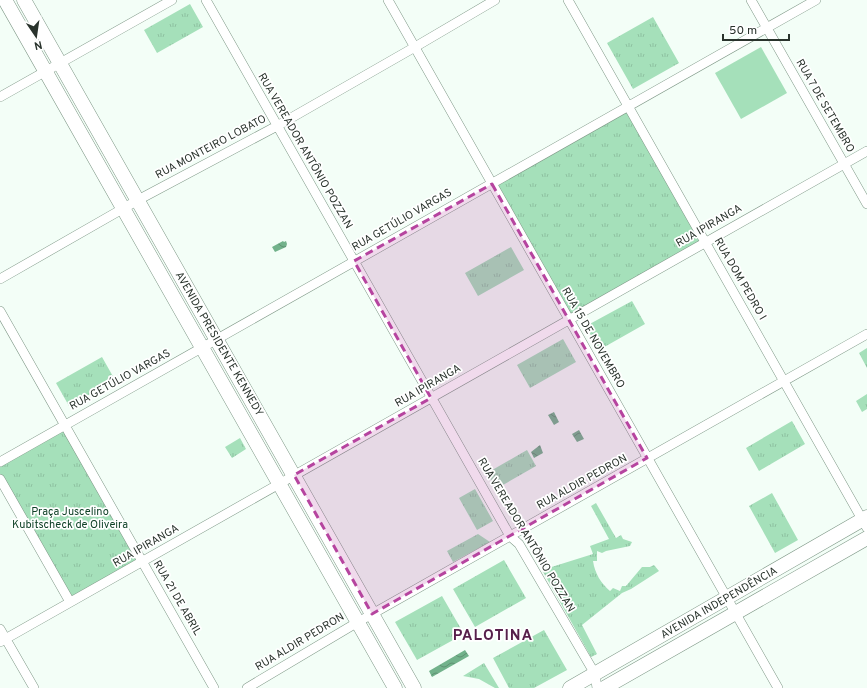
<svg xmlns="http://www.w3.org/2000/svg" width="867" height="688" font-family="Overpass,sans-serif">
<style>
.grass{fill:url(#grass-tufts)}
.pitch{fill:#a5e0ba}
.water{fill:url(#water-waves)}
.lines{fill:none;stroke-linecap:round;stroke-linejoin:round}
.minor-casing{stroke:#7f9887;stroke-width:10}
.primary-casing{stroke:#7f9887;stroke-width:15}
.minor{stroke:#fff;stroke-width:9}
.primary{stroke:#fff;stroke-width:14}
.marked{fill:#b6449f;fill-opacity:0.2;stroke:#b6449f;stroke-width:3;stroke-dasharray:8 5;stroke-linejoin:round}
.labels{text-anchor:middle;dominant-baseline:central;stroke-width:3.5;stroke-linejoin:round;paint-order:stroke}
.street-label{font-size:11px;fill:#29332c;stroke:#fff}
.park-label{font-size:11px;fill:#0f4127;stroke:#fff}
.district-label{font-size:15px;font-weight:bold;letter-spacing:1px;fill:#561f4b;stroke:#fff}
</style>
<defs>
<pattern id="grass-tufts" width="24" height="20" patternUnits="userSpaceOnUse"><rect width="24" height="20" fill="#a5e0ba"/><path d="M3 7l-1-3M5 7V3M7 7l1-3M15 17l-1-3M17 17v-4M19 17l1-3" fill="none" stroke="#8ec1a0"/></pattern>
<pattern id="water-waves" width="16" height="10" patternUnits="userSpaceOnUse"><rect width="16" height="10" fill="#72b28b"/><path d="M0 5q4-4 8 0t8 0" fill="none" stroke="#5e9172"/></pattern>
</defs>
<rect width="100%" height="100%" fill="#f3fef7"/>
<!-- grass -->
<path class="grass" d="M190,4l13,23 -46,26 -13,-23z
M653,17l26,46 -46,26 -26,-46z
M629,106l77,136 -137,78 -77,-136z
M511,247l13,23 -46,26 -13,-23z
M632,301l13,23 -46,26 -13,-24z
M563,339l13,23 -46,26 -13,-23z
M867,348v20l-8,-15z
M102,357l13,23 -46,26 -13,-23z
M867,394v15l-5,3 -6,-11z
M792,421l13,23 -46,27 -13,-23z
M65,425l77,136 -72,41 -70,-123v-17z
M240,438l6,11 -14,9 -7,-11z
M527,450l9,16 -40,23 -9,-16z
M475,489l18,32 -16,9 -18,-32z
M772,493l26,47 -23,13 -26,-47z
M596,503l20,35 5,-3 2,4 9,3 -2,4 -24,5 -4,2 -5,-2v10h-4c2,13 8,22 17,30l3,-3 7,3 2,-5h4l16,-19h8l4,-2 5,6 -28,18 -9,4 -40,32 15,29 -6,3 -49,-87 51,-16 -3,-8 19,-7 -18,-33z
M478,534l12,8 -37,20 -6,-11z
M504,560l22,38 -51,29 -22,-38z
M442,596l22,38 -47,26 -22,-38z
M544,630l23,40 -33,18h-25l-16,-30z
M484,663l15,25h-4l-16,-9 -16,-3z"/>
<!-- pitch -->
<path class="pitch" d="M761,47l26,46 -46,26 -26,-46z"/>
<!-- water -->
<path class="water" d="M283,241l1,1 2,-1 1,3 -1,3 -11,5 -3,-5z
M554,412l5,10 -5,3 -6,-10z
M579,430l5,9 -7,3 -5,-8z
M540,445l3,8 -9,5 -3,-6z
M465,650l4,6 -37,21 -3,-6z"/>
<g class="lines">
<defs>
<path id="minor" d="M206,0l304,536 9,8 76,130 2,14
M388,0l390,688
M568,0l299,528
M751,0l116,204
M0,97l172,-97
M0,279l138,-79 139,-74 138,-79 80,-47
M0,311l214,377
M0,462l816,-462
M0,479l70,123
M0,629l34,59
M0,642l867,-491
M247,688l111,-66 509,-288"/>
<path id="primary" d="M5,0l390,688
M24,0l390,688
M570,688l297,-171
M604,688l263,-150"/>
</defs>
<!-- minor casing -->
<use href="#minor" class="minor-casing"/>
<!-- primary casing -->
<use href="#primary" class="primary-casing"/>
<!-- minor -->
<use href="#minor" class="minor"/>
<!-- primary -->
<use href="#primary" class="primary"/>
</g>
<!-- marked area -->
<path class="marked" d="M492,184l155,274 -275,156 -78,-139 137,-77 -77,-137z"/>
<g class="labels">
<!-- street labels -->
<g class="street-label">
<text transform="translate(825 106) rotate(60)">RUA 7 DE SETEMBRO</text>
<text transform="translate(211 147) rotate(-28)">RUA MONTEIRO LOBATO</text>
<text transform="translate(305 151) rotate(60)">RUA VEREADOR ANTÔNIO POZZAN</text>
<text transform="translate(402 220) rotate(-30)">RUA GETÚLIO VARGAS</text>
<text transform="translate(709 226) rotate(-30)">RUA IPIRANGA</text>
<text transform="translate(740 279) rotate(60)">RUA DOM PEDRO I</text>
<text transform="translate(593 338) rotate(60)">RUA 15 DE NOVEMBRO</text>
<text transform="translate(219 344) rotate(60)">AVENIDA PRESIDENTE KENNEDY</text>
<text transform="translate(120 380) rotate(-29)">RUA GETÚLIO VARGAS</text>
<text transform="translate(428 386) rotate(-30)">RUA IPIRANGA</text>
<text transform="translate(582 482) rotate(-29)">RUA ALDIR PEDRON</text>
<text transform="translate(526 535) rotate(59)">RUA VEREADOR ANTÔNIO POZZAN</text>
<text transform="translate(146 546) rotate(-30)">RUA IPIRANGA</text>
<text transform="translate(177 598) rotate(60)">RUA 21 DE ABRIL</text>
<text transform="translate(719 603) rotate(-30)">AVENIDA INDEPENDÊNCIA</text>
<text transform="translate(300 642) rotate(-31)">RUA ALDIR PEDRON</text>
</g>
<!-- park labels -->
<g class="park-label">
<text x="70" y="512">Praça Juscelino<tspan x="70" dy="13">Kubitscheck de Oliveira</tspan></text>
</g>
<!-- district labels -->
<g class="district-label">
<text x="493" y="636">PALOTINA</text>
</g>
</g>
<!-- north arrow -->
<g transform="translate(36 36) rotate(167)" stroke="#ffffff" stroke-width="3" paint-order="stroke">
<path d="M0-3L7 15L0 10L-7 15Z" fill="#29332c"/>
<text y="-6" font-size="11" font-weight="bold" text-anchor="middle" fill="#29332c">N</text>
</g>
<!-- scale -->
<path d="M723 34v6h66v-6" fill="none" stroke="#29332c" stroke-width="2"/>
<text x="729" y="34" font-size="12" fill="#29332c" stroke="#ffffff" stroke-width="3" paint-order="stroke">50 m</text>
</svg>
